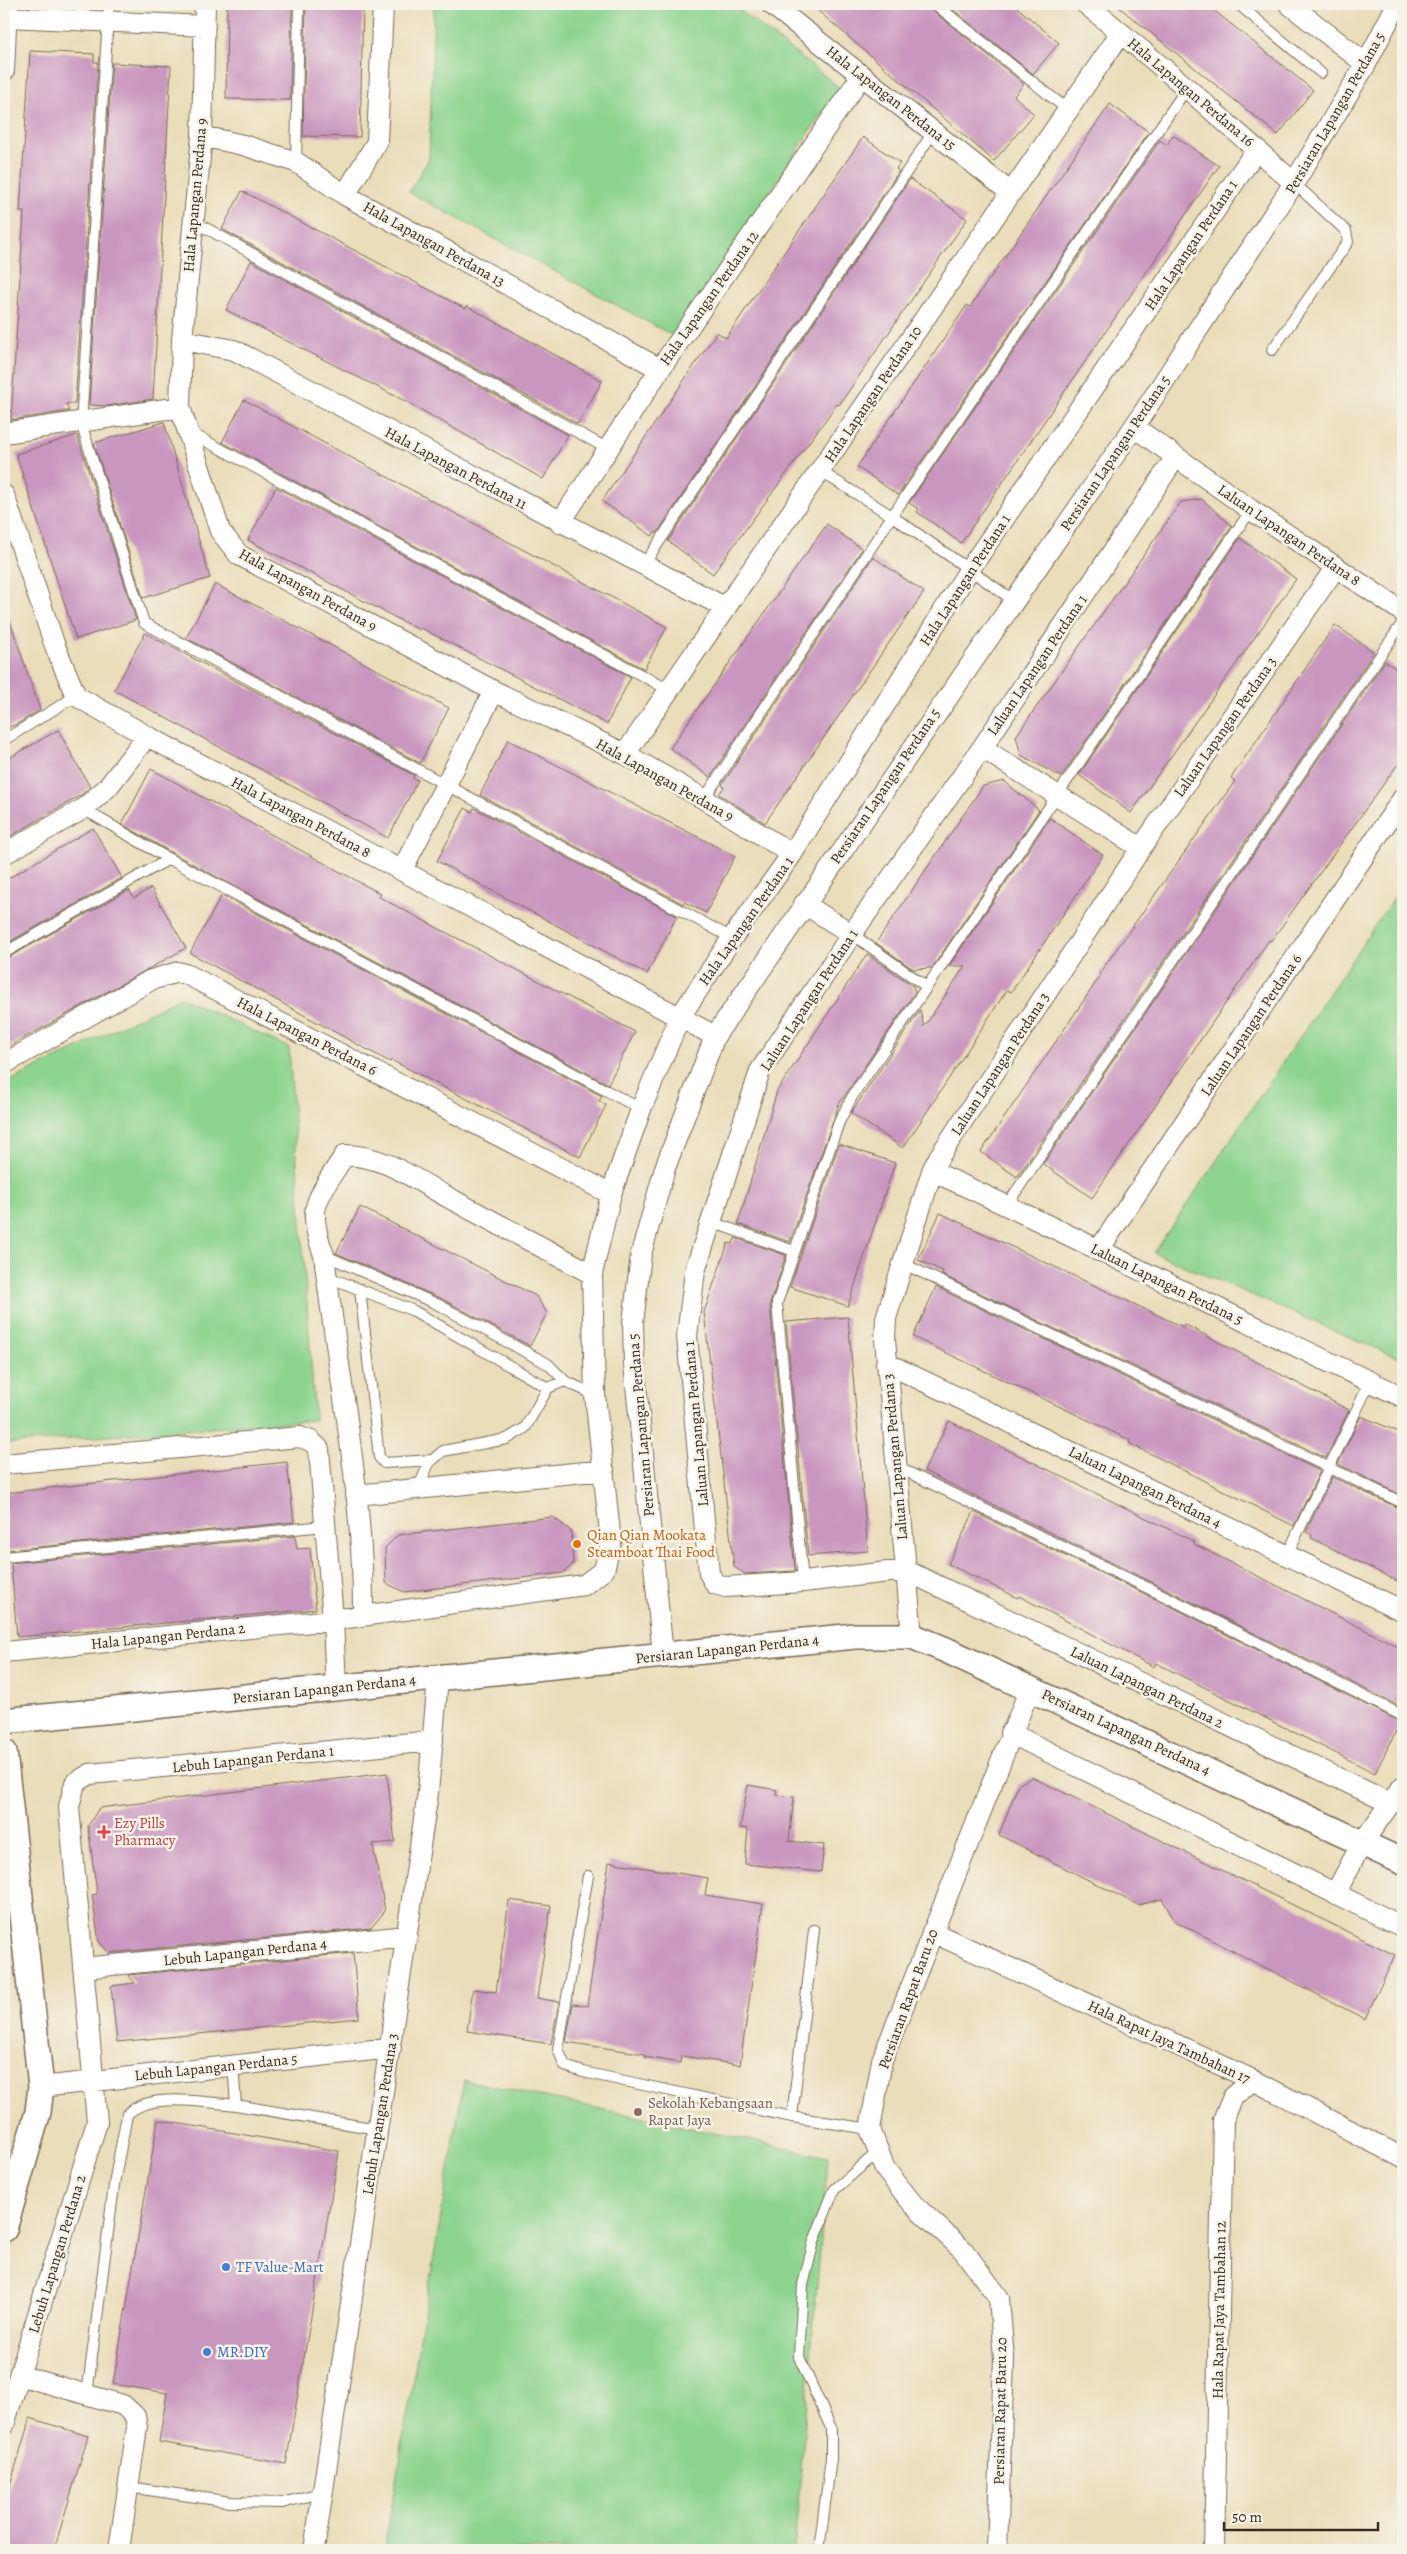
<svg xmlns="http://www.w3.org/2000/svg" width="1407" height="2554" font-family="Alegreya,serif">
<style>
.green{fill:#8dd48f;stroke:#647f56}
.building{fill:#c996bf}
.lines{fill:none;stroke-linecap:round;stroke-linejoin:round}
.service-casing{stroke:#786954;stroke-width:12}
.minor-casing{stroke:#786954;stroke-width:22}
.tertiary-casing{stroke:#786954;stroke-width:28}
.service{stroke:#fff;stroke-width:10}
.minor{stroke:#fff;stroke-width:20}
.tertiary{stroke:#fff;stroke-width:25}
.food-dot{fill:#e8710a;stroke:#f7f3e8;stroke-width:2}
.health-dot{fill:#e0444e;stroke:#f7f3e8;stroke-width:2}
.education-dot{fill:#8d6e63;stroke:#f7f3e8;stroke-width:2}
.shop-dot{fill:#3f7fe0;stroke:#f7f3e8;stroke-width:2}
.labels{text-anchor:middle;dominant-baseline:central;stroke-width:5;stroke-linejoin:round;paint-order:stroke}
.street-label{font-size:15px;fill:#3b2a1e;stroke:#f7f3e8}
.food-label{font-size:15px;fill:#c56008;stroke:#f7f3e8;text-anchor:start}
.health-label{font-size:15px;fill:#be3a42;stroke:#f7f3e8;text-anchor:start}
.education-label{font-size:15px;fill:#785e54;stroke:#f7f3e8;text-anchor:start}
.shop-label{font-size:15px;fill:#366cbe;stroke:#f7f3e8;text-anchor:start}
</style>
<rect width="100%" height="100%" fill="#f7f3e8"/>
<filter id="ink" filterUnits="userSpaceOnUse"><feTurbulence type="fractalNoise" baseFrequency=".02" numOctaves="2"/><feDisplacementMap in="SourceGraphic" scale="10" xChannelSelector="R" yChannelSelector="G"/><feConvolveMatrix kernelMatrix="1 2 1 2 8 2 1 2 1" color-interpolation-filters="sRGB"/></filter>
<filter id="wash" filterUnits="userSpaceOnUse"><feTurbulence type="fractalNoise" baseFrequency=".0096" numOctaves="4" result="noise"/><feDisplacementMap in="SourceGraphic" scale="20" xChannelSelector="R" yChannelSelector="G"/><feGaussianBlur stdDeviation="1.12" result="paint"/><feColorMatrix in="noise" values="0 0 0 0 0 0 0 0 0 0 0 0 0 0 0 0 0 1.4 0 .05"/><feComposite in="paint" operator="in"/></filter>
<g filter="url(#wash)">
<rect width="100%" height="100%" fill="#eaddb9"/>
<!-- green -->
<path class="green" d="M434,4h297l108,83 -164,250 -266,-145 20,-33z
M1403,884v476l-249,-107z
M181,997l108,51 26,372 -311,24v-360z
M464,2080l364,77 -34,393h-410z"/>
<g id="blocks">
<!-- building -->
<path class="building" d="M227,4h65l-2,96 -64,-1z
M306,4h57l-3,133 -57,-1z
M810,4h118l3,5 93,75 -10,12 20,18 -40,47z
M946,4h67l46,39 -26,31z
M1115,4h91l107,86 -35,45z
M30,51l64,3v8h4l-23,342h-9l3,7 -58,9 13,-208h-4z
M112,63l59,3 -18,333 -46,7 -18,-1z
M1110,104l39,28 -251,363 -41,-28 110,-162 3,2z
M1173,135l46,31 -258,377 -44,-31 2,-3 -10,-6 251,-363 7,5z
M863,137l37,26 -4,6 3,2 -242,362 -2,-1 -3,4 -50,-35 115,-169 9,6z
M910,179l57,40 -128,186 -2,-1 -124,170 -45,-33z
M242,191l224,118 1,-3 135,75 -24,43 -356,-195z
M251,261l317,174 -25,44 -134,-76 -183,-93z
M244,400l423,227 -23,42 -422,-227z
M164,422l46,156 -67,20 -49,-155z
M77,435l59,185 -60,19 -60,-185z
M276,487l355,190 -24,47 -186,-96 -2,2 -171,-90z
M1202,499l30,27 -171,251 -40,-22 -5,-19 165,-234z
M827,524l35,25 -152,228 -40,-29z
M1240,538l56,41 -165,234 -52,-38z
M873,557l51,35 -159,231 -46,-29 5,-7 -2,-2z
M215,584l234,124 -29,55 -234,-125z
M4,612h3l33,98 -23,14 -13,5z
M1335,625l39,27 -357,525 -36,-25 120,-177 -2,-1 136,-193 -4,-3z
M145,633l269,142 -1,3 5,2 -30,58 -274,-148z
M1385,661l18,13v83l-132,184 -2,-1 -177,258 -49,-34z
M58,730l32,57 -9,8 -77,45v-79z
M508,740l227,116 -29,57 -22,-11 -1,2 -203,-109z
M151,769l230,125 -2,3 256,135 -27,52 -436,-231 -50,-29z
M1004,781l35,29 -107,158 -19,1 -37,-26 107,-157z
M465,808l7,4 2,-4 203,108 -30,58 -210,-113z
M1050,818l53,37 -92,137 -4,-2 -104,158 -52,-35 69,-103 4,17 41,-61h-16z
M93,828l29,50 -118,67v-64z
M151,888l35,60 -182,101v-89l125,-70 5,8z
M222,895l380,201 -3,5 7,4 -26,52 -189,-97 -1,2 -200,-109z
M867,954l46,32 2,6 -76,112 -49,138 -52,-18 39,-133z
M839,1144l56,19 -47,143 -58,-19z
M360,1207l176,89 11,17 -17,33 -90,-48 -104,-45z
M940,1213l243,114 1,-3 165,86 -23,48 -384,-183 1,-4 -25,-11z
M735,1238l51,17 -16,49 25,267 -50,3 -11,-7 -30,-255 24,-69 5,1z
M936,1287l384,184 -26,55 -165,-83 1,-3 -217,-103z
M848,1317l20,234 -60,5 -22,-234z
M1361,1416l42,18v62l-65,-32z
M949,1421l246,121 -1,2 209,105v59l-223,-112 -256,-125z
M287,1462l7,60 -286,28 -4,-57z
M1332,1477l71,33v74l-92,-46 1,-3 -6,-3z
M974,1512l200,96 227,114 -26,51 -219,-110 -2,4 -135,-71 -1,2 -70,-34z
M553,1517l18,14 2,33 -10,9 -159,19 -18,-9 -1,-35 13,-13z
M295,1536l2,13 13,-1 6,61 -299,28 -6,-74z
M387,1773l8,69 -22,2 12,67 -14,17 -262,25 -10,-11 -7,-47 5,-1 -9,-68 11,-18z
M1032,1777l363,178 -30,64 -190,-98 -13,-22 -24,6 -139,-70 19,-50z
M748,1785l29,5 -1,5 18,2 -5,44 35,4 -3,27 -76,-8 3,-35 -8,-1z
M609,1862l99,16 -3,17 58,9 -23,161 -59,-9 -1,7 -35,-6v-3l-79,-12 7,-38 14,2z
M509,1900l42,6 -14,92 22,4 -8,42 -84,-13 6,-42 23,3z
M353,1953l6,65 -242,24 -6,-56 24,-3 -7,-8z
M158,2120l181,31 -53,313 -127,-22 8,-49 -54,-9z
M30,2418l58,18 -34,114h-50v-45z"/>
</g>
</g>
<g filter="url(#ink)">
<use href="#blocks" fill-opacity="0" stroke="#786954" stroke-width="1"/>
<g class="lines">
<defs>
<path id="service" d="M109,4l-28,419 63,200 588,315
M935,4l133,106
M1238,4l83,69
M296,162l3,-158
M193,221l415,228
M1272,350l76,-108 -2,-11 -52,-48
M189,432l480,258
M820,471l72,45 121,84
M643,566l291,-435
M4,740l72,-44
M704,799l188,-283 295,-428
M83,809l86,50
M852,934l75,53
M4,953l165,-94 472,250
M1007,1205l396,-583
M711,1222l83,29
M324,1255l113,49 111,60 17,17 30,14
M902,1263l501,240
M326,1276l88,35 134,77
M360,1289l19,168 5,6 48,-3
M897,1467l280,135 226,114
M418,1489l11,-26 14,-12 64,-12 18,-11 23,-40 17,-7
M1287,1555l83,-173
M4,1557l321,-31
M803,1582l-26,-279 62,-181 13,-25 399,-587
M588,1876l-30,173 7,17 18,6 209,45 78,12
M233,2065l3,40 141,24
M792,2117l22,-187
M87,2395l28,-217 12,-63c20,-24 80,-12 109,-10
M128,2487l103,15 51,1 42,-11
M819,2550l12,-92v-30l-32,-71 4,-72 11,-44 20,-51 45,-39"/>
<path id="minor" d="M205,4l-3,132 -20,204 -2,67 40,124 19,24 255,136 131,63 79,45 88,55
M771,4l240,189
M1086,4l101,84 107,95
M1289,4l77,60
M7,17l198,9
M4,71l3,-67
M202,136l41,9 53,17 49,33 315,174
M345,195l32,-53 6,-138
M182,340l52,10 492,258
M1134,427l117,83 152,102
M4,433l176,-26
M1175,458l-193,290 -130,186 -92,137 -65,200 -8,65 22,237 6,11 11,3 77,-5 102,-12 485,233
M4,495l51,151 21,50 71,40 568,300
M560,523l100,-154 202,-294
M982,748l159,100
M625,754l496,-721
M4,854l79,-45 25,-22 39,-51
M402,870l92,-179
M804,904l48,30
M4,1064l147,-84 27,-8 10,3 423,219
M932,1171c159,72 313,153 471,226
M1098,1251l305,-453
M886,1363l517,248
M4,1464l296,-27 11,4 8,8 14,171 3,68
M356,1495l248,-25
M363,1615c1,-121 -25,-240 -39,-360 -5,-13 -10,-28 -9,-42 0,-15 21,-45 30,-58 43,1 71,26 108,45 46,25 93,49 139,74
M912,1636l-27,-297 1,-21 46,-147 7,-14 202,-309 195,-281
M4,1652l329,-32 251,-35 20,-15 7,-28 -16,-147 -3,-121 19,-80 30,-85 39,-92 52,-79 60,-84 177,-284 288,-421
M663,1655l-29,-291 -1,-41 8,-69 24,-86 50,-132 419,-609 160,-244 72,-119 31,-60
M1010,1733l393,194
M1335,1894l27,-51 41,-57
M932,1932l321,148 150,78
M83,1968l324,-32
M41,2087l350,-39
M19,2375l104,30 12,11 2,11 -18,123
M4,2425l93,-303 -28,-315 6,-24 15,-9 343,-33
M314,2550l114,-757 10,-115
M997,2550l7,-191 -5,-61 -36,-48 -50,-46 -28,-35 -15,-40 12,-69 148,-372
M1214,2550l9,-430 10,-23 20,-17"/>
<path id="tertiary" d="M4,1721l851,-85h57l34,14 457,212
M4,1752l37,335 -3,25 -34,117"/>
</defs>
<!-- service casing -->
<use href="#service" class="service-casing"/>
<!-- minor casing -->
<use href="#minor" class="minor-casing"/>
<!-- tertiary casing -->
<use href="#tertiary" class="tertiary-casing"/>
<!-- service -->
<use href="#service" class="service"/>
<!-- minor -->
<use href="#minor" class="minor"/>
<!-- tertiary -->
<use href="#tertiary" class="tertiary"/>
</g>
</g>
<!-- markers -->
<circle class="food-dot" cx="577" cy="1544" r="5"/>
<path class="health-dot" d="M101.5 1824.5h5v5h5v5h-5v5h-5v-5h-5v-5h5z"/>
<circle class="education-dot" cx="638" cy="2112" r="5"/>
<g class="shop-dot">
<circle cx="226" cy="2267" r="5"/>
<circle cx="207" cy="2352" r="5"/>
</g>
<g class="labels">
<!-- street labels -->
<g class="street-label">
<text transform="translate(1191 92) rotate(40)">Hala Lapangan Perdana 16</text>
<text transform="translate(891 98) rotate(38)">Hala Lapangan Perdana 15</text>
<text transform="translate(1335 113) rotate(-60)">Persiaran Lapangan Perdana 5</text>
<text transform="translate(195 195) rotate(-85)">Hala Lapangan Perdana 9</text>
<text transform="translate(434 244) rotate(29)">Hala Lapangan Perdana 13</text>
<text transform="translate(1191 245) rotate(-56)">Hala Lapangan Perdana 1</text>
<text transform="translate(709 298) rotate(-55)">Hala Lapangan Perdana 12</text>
<text transform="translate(873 394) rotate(-56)">Hala Lapangan Perdana 10</text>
<text transform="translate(1115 453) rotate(-56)">Persiaran Lapangan Perdana 5</text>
<text transform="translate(456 468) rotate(28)">Hala Lapangan Perdana 11</text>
<text transform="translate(1289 535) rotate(34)">Laluan Lapangan Perdana 8</text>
<text transform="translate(965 580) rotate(-57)">Hala Lapangan Perdana 1</text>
<text transform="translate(308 590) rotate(29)">Hala Lapangan Perdana 9</text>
<text transform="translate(1037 665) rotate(-56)">Laluan Lapangan Perdana 1</text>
<text transform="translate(1225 727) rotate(-55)">Laluan Lapangan Perdana 3</text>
<text transform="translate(665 780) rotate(29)">Hala Lapangan Perdana 9</text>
<text transform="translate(885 786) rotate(-56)">Persiaran Lapangan Perdana 5</text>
<text transform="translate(301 817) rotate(28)">Hala Lapangan Perdana 8</text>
<text transform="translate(746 921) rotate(-55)">Hala Lapangan Perdana 1</text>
<text transform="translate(809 1000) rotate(-57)">Laluan Lapangan Perdana 1</text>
<text transform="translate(1251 1025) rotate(-56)">Laluan Lapangan Perdana 6</text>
<text transform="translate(307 1036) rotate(27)">Hala Lapangan Perdana 6</text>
<text transform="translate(1000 1064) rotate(-57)">Laluan Lapangan Perdana 3</text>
<text transform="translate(1167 1284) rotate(26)">Laluan Lapangan Perdana 5</text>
<text transform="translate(696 1424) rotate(-95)">Laluan Lapangan Perdana 1</text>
<text transform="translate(641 1425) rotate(-95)">Persiaran Lapangan Perdana 5</text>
<text transform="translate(895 1457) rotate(-95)">Laluan Lapangan Perdana 3</text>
<text transform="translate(1145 1487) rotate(26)">Laluan Lapangan Perdana 4</text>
<text transform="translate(168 1636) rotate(-6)">Hala Lapangan Perdana 2</text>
<text transform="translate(727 1649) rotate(-6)">Persiaran Lapangan Perdana 4</text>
<text transform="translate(1147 1687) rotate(26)">Laluan Lapangan Perdana 2</text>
<text transform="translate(324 1689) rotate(-6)">Persiaran Lapangan Perdana 4</text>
<text transform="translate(1126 1732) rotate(25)">Persiaran Lapangan Perdana 4</text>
<text transform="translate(253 1759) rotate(-6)">Lebuh Lapangan Perdana 1</text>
<text transform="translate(245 1952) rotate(-6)">Lebuh Lapangan Perdana 4</text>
<text transform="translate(908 1999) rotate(-70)">Persiaran Rapat Baru 20</text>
<text transform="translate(1169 2042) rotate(25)">Hala Rapat Jaya Tambahan 17</text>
<text transform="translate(216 2067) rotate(-6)">Lebuh Lapangan Perdana 5</text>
<text transform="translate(380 2114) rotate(-81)">Lebuh Lapangan Perdana 3</text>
<text transform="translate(57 2254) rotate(-73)">Lebuh Lapangan Perdana 2</text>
<text transform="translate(1219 2310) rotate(-89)">Hala Rapat Jaya Tambahan 12</text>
<text transform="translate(1000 2411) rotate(-89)">Persiaran Rapat Baru 20</text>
</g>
<!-- food labels -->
<g class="food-label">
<text x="587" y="1535">Qian Qian Mookata<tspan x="587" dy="17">Steamboat Thai Food</tspan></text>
</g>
<!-- health labels -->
<g class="health-label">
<text x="114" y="1823">Ezy Pills<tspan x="114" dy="17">Pharmacy</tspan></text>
</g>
<!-- education labels -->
<g class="education-label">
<text x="648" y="2103">Sekolah Kebangsaan<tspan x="648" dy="17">Rapat Jaya</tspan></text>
</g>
<!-- shop labels -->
<g class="shop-label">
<text x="236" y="2267">TF Value-Mart</text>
<text x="217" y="2352">MR.DIY</text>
</g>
</g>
<!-- margin -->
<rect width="1407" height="2554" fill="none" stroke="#f7f3e8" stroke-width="20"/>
<!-- scale -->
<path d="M1224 2522v8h154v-8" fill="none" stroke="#3b2a1e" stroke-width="2.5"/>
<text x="1232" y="2522" font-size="15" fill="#3b2a1e" stroke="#f7f3e8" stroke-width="4" paint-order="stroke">50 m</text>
</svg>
